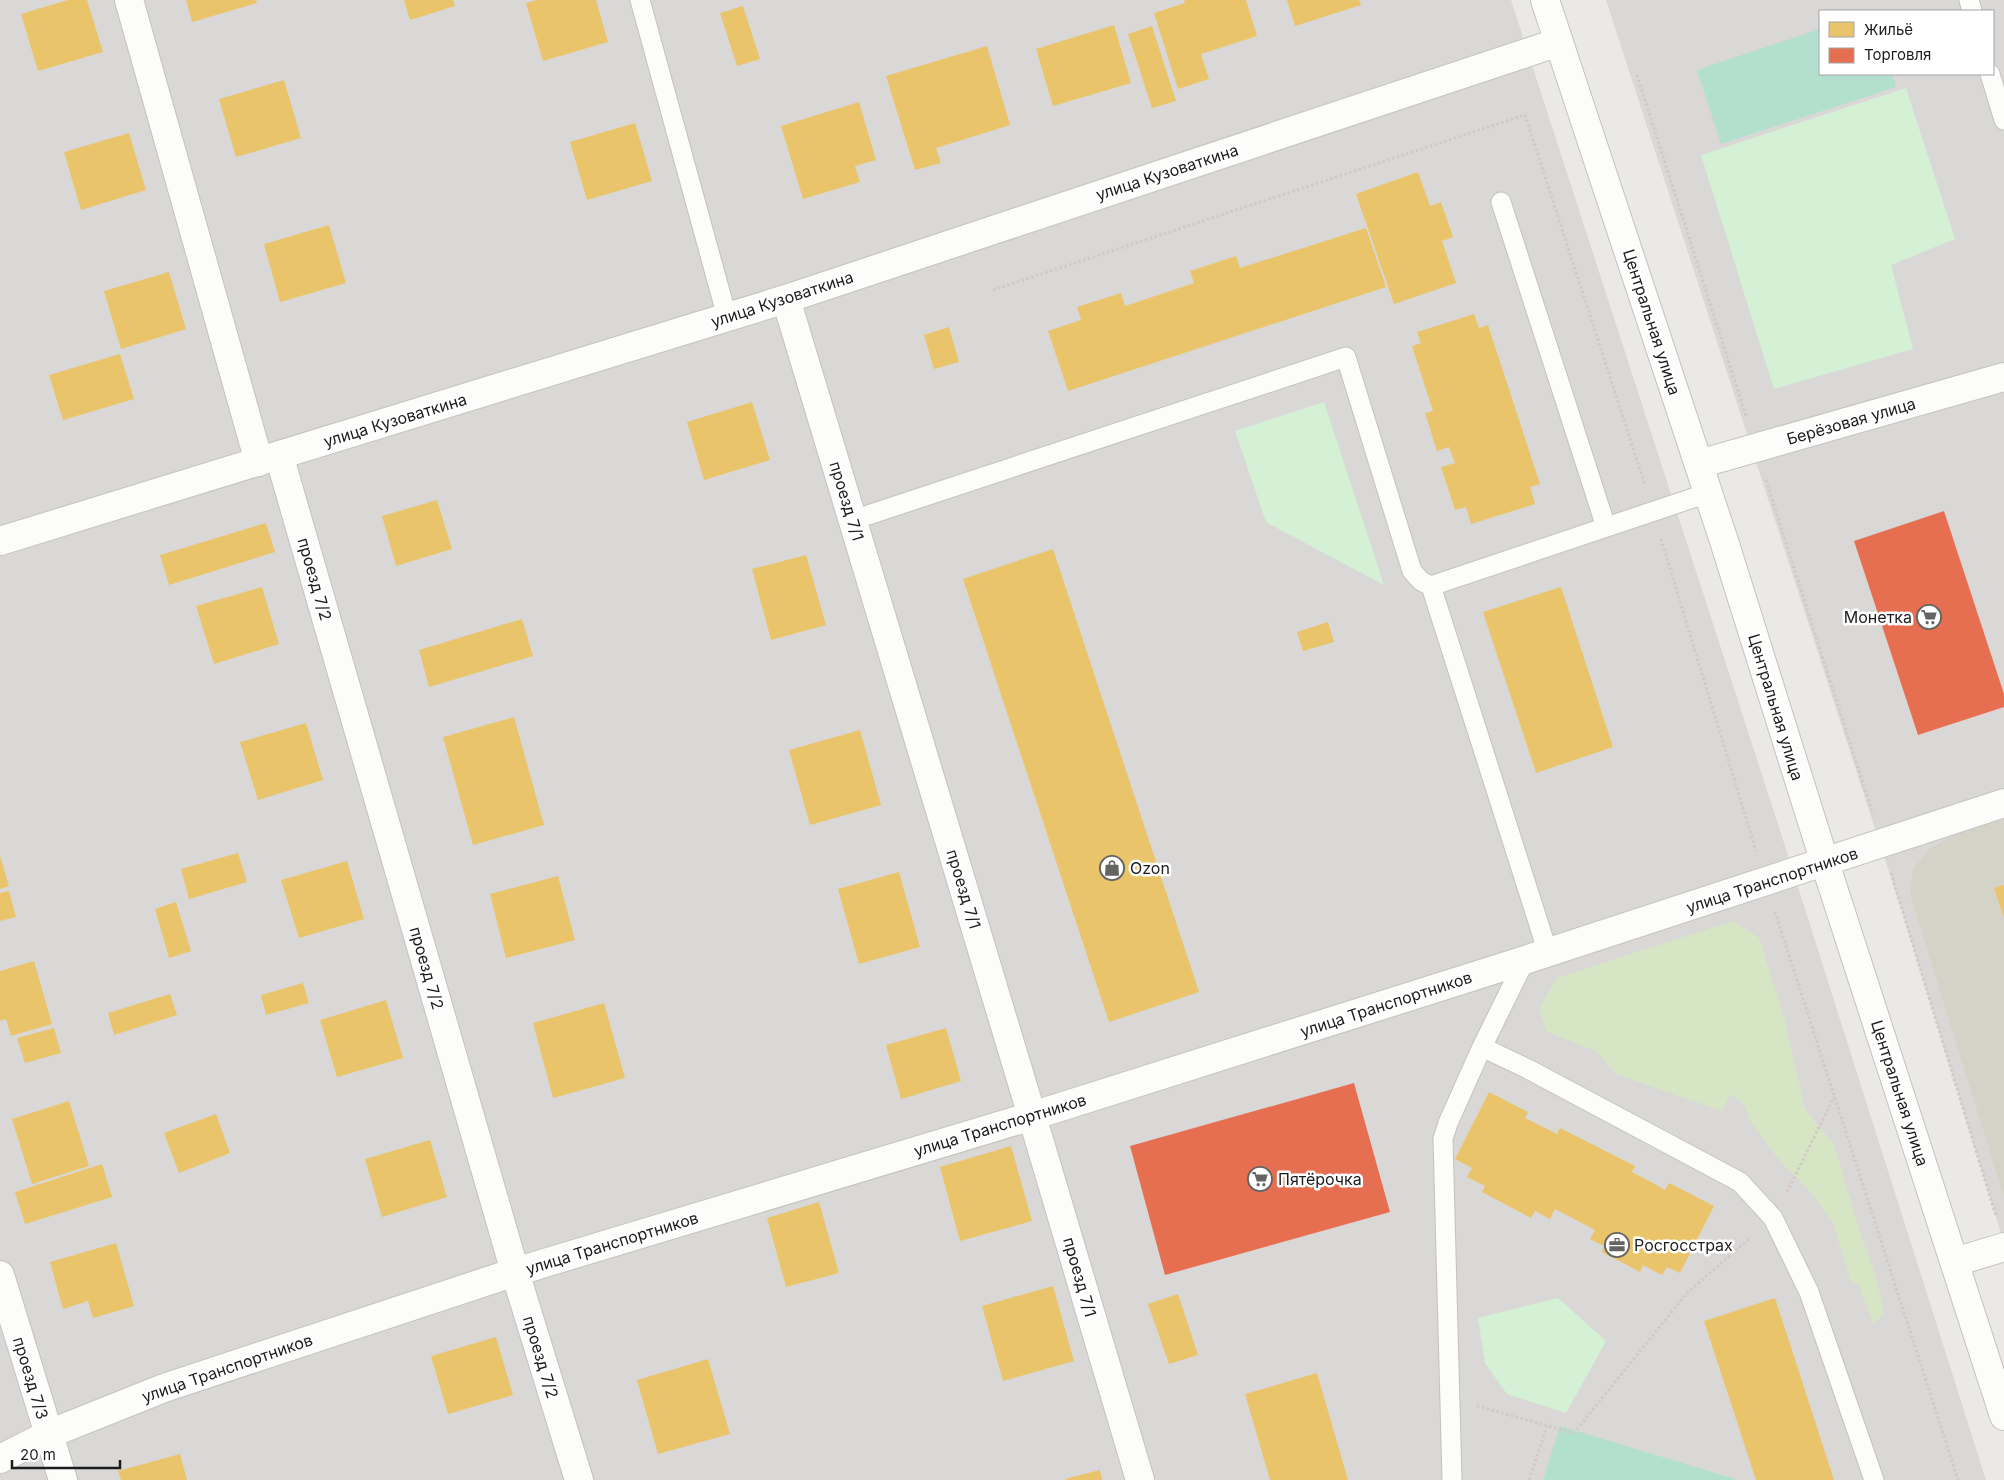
<svg xmlns="http://www.w3.org/2000/svg" width="2004" height="1480" font-family="Inter,sans-serif">
<style>
.residential{fill:#dad8d6;fill-rule:evenodd}
.religious{fill:#d9d8d6}
.construction{fill:#d3d3c7}
.grass{fill:#d6e6c5}
.park{fill:#d4f0d5}
.pitch{fill:#b3dfce}
.homes{fill:#e9c46a}
.shops{fill:#e76f51}
.lines{fill:none;stroke-linecap:round;stroke-linejoin:round}
.service-casing{stroke:#c3c2c1;stroke-width:21}
.minor-casing{stroke:#c3c2c1;stroke-width:30}
.tertiary-casing{stroke:#c3c2c1;stroke-width:30}
.path{stroke:#d4c8c6;stroke-width:3;stroke-dasharray:2.5 2.5;stroke-linecap:butt}
.service{stroke:#fcfcfb;stroke-width:19}
.minor{stroke:#fcfcfb;stroke-width:28}
.tertiary{stroke:#fcfcfb;stroke-width:28}
.labels{text-anchor:middle;dominant-baseline:central;stroke-width:5;stroke-linejoin:round;paint-order:stroke}
.street-label{font-size:16px;fill:#1c1c1c;stroke:#fff}
.poi-label{font-size:16px;fill:#1c1c1c;stroke:#fff;text-anchor:start}
</style>
<rect width="100%" height="100%" fill="#ebe9e5"/>
<!-- residential -->
<path class="residential" d="M0,0h1511l275,849 200,631h-1986z
M1606,0h398v1243l-97,-316zM1820,11h173v63h-173z"/>
<!-- religious -->
<path class="religious" d="M1535,185l103,317 -23,7 -104,-316z
M1425,622l90,280 -77,24 -90,-279z"/>
<!-- construction -->
<path class="construction" d="M2004,818v379l-94,-303 3,-24 15,-20 22,-13z"/>
<!-- grass -->
<path class="grass" d="M1733,921l26,17 25,79 21,92 29,36 19,65 24,71 7,33 -11,9 -14,-38 -9,-5 -16,-55 -23,-33 -31,-31 -31,-42 -5,-15 -14,-10 -8,17 -106,-37 -20,-23 -49,-19 -8,-23 18,-31z"/>
<!-- park -->
<path class="park" d="M1906,88l49,151 -64,26 22,84 -139,40 -73,-234z
M1324,402l60,183 -118,-63 -31,-91z
M1558,1298l48,43 -40,72 -59,-19 -22,-31 -7,-45z"/>
<!-- pitch -->
<path class="pitch" d="M1820,29v45h72l4,13 -175,57 -24,-74z
M1560,1426l175,53 -1,1h-191z"/>
<!-- homes -->
<path class="homes" d="M68,0h19l16,52 -65,19 -17,-57z
M186,0h70l1,3 -65,19z
M404,0h49l2,6 -45,14z
M537,0h59l12,42 -65,19 -17,-58z
M1184,0h62l11,36 -56,18 8,25 -31,10 -24,-76 31,-10z
M1287,0h72l2,5 -66,21z
M743,6l17,53 -23,7 -17,-53z
M1114,25l17,58 -78,23 -17,-57z
M1152,26l24,75 -24,7 -24,-74z
M987,46l23,79 -74,23 5,15 -26,7 -29,-94z
M284,80l17,58 -65,19 -17,-58z
M859,102l17,58 -21,6 5,16 -57,17 -22,-73z
M635,123l17,58 -65,19 -17,-58z
M129,133l17,57 -65,20 -17,-58z
M1418,172l12,34 11,-4 12,35 -11,4 14,42 -62,21 -38,-110z
M329,225l17,58 -66,19 -16,-58z
M1366,228l20,59 -318,104 -20,-60 33,-11 -4,-13 44,-14 4,13 69,-23 -4,-12 46,-15 4,12z
M169,272l17,57 -65,20 -17,-58z
M1474,314l5,14 9,-3 52,159 -10,3 5,17 -64,20 -5,-17 -11,3 -14,-43 14,-4 -6,-16 -12,4 -12,-38 8,-2 -21,-65 9,-3 -4,-11z
M949,327l10,35 -25,7 -10,-34z
M120,354l14,45 -71,21 -14,-45z
M752,402l18,58 -66,20 -17,-58z
M437,500l15,49 -56,17 -14,-50z
M266,523l9,29 -106,33 -9,-30z
M1053,549l146,443 -90,30 -146,-443z
M806,555l20,70 -55,15 -19,-71z
M262,587l17,57 -65,20 -18,-58z
M1561,587l52,160 -77,26 -53,-161z
M522,619l11,37 -104,31 -10,-37z
M1328,622l6,20 -31,9 -6,-19z
M514,717l30,108 -71,20 -30,-108z
M306,723l17,57 -65,20 -18,-58z
M860,730l21,75 -71,20 -21,-75z
M238,853l9,29 -58,17 -8,-30z
M0,856l9,30 -9,3z
M347,861l17,58 -65,19 -18,-58z
M899,872l21,75 -61,17 -21,-75z
M558,876l17,64 -69,18 -16,-64z
M2004,885v33l-10,-30z
M9,891l7,26 -16,4v-28z
M176,902l15,49 -22,7 -14,-49z
M34,961l18,63 -41,12 -5,-17 -6,2v-50z
M303,983l6,20 -43,12 -5,-20z
M170,994l7,21 -63,20 -6,-22z
M386,1000l17,58 -66,19 -17,-57z
M604,1003l21,75 -72,20 -20,-75z
M54,1028l7,25 -36,10 -8,-25z
M946,1028l15,53 -60,18 -15,-54z
M1489,1092l39,20 -3,6 32,16 3,-6 75,38 -3,6 19,10 14,8 4,-7 45,23 -34,67 -13,-6 -5,8 -19,-10 -3,7 -38,-20 2,-6 -14,-7 5,-9 -40,-21 -5,10 -15,-8 -4,7 -49,-26 3,-6 -18,-9 5,-9 -17,-9z
M69,1101l20,65 -57,18 -20,-65z
M216,1114l14,39 -51,20 -15,-40z
M430,1140l17,57 -65,20 -17,-58z
M1011,1146l21,75 -72,20 -20,-74z
M102,1164l10,33 -87,27 -10,-32z
M819,1202l20,71 -53,14 -19,-69z
M116,1243l18,63 -41,12 -5,-17 -25,8 -13,-47z
M1053,1286l21,75 -71,20 -21,-75z
M1178,1294l20,61 -29,9 -21,-60z
M1775,1298l16,49 43,133h-78l-52,-159z
M496,1337l17,58 -65,19 -17,-58z
M708,1359l22,75 -72,20 -21,-74z
M1317,1373l31,107h-78l-25,-86z
M180,1454l7,26h-66l-3,-9z
M1100,1470l2,10h-37v-1z"/>
<!-- shops -->
<path class="shops" d="M1944,511l60,183v13l-86,28 -64,-194z
M1354,1083l36,129 -225,63 -35,-129z"/>
<g class="lines">
<defs>
<path id="service" d="M640,0l87,317
M1969,0l3,11
M1990,74l14,46
M1501,202l105,325
M853,520l493,-163 66,214 9,10 10,5 277,-93
M1431,586l117,367
M1525,960l-43,87 46,22 212,113 33,36 36,74 65,188
M1452,1480l-9,-341 5,-16 34,-76"/>
<path id="minor" d="M129,0l130,462
M786,299l246,817 108,364
M279,455l236,817 64,208
M1699,464l305,-87
M0,541l786,-242 773,-257
M1955,1262l49,-15
M0,1275l63,205
M0,1459l49,-25 115,-46 351,-116 517,-156 493,-156 479,-157"/>
<path id="tertiary" d="M1545,0l179,541 101,322 179,553"/>
</defs>
<!-- service casing -->
<use href="#service" class="service-casing"/>
<!-- minor casing -->
<use href="#minor" class="minor-casing"/>
<!-- tertiary casing -->
<use href="#tertiary" class="tertiary-casing"/>
<!-- path -->
<path class="path" d="M1637,75l109,341
M993,290l532,-175 120,370
M1766,480l106,332
M1661,539l95,312
M1891,873l105,343
M1775,912l183,568
M1787,1192l47,-95
M1477,1406l97,27 113,-140 64,-56
M1529,1480l18,-54"/>
<!-- service -->
<use href="#service" class="service"/>
<!-- minor -->
<use href="#minor" class="minor"/>
<!-- tertiary -->
<use href="#tertiary" class="tertiary"/>
</g>
<!-- icons -->
<defs>
<symbol id="supermarket-ring" viewBox="-11 -11 22 22"><circle r="9.5" fill="#fff" stroke="#646462" stroke-width="1.5"/><path d="M-6-5.5h2.5l.6 2H6L4.5 2H-2.5L-4.4-4H-6ZM-1.5 3.2a1.3 1.3 0 1 0 .1 0ZM3 3.2a1.3 1.3 0 1 0 .1 0Z" fill="#646462"/></symbol>
<symbol id="shop-ring" viewBox="-11 -11 22 22"><circle r="9.5" fill="#fff" stroke="#646462" stroke-width="1.5"/><path d="M-5-2.5h2.3a2.7 3.5 0 0 1 5.4 0H5L5.5 6h-11ZM-1.5-2.5h3a1.5 2.3 0 0 0-3 0Z" fill="#646462"/></symbol>
<symbol id="office-ring" viewBox="-11 -11 22 22"><circle r="9.5" fill="#fff" stroke="#646462" stroke-width="1.5"/><path d="M-6-3h4V-5.5h4V-3h4V5H-6ZM-1-4.5V-3h2v-1.5ZM-6 0V1H6V0Z" fill="#646462"/></symbol>
</defs>
<g fill-rule="evenodd">
<use href="#supermarket-ring" x="1915" y="603" width="28" height="28"/>
<use href="#shop-ring" x="1098" y="854" width="28" height="28"/>
<use href="#supermarket-ring" x="1246" y="1165" width="28" height="28"/>
<use href="#office-ring" x="1603" y="1231" width="28" height="28"/>
</g>
<g class="labels">
<!-- street labels -->
<g class="street-label">
<text transform="translate(1167 172) rotate(-18)">улица Кузоваткина</text>
<text transform="translate(782 299) rotate(-18)">улица Кузоваткина</text>
<text transform="translate(1652 322) rotate(72)">Центральная улица</text>
<text transform="translate(395 420) rotate(-17)">улица Кузоваткина</text>
<text transform="translate(1851 421) rotate(-16)">Берёзовая улица</text>
<text transform="translate(847 501) rotate(73)">проезд 7/1</text>
<text transform="translate(315 579) rotate(74)">проезд 7/2</text>
<text transform="translate(1776 707) rotate(73)">Центральная улица</text>
<text transform="translate(1772 880) rotate(-18)">улица Транспортников</text>
<text transform="translate(964 889) rotate(73)">проезд 7/1</text>
<text transform="translate(427 968) rotate(74)">проезд 7/2</text>
<text transform="translate(1386 1004) rotate(-18)">улица Транспортников</text>
<text transform="translate(1900 1093) rotate(72)">Центральная улица</text>
<text transform="translate(1000 1125) rotate(-17)">улица Транспортников</text>
<text transform="translate(612 1243) rotate(-17)">улица Транспортников</text>
<text transform="translate(1080 1277) rotate(74)">проезд 7/1</text>
<text transform="translate(541 1357) rotate(73)">проезд 7/2</text>
<text transform="translate(227 1368) rotate(-19)">улица Транспортников</text>
<text transform="translate(31 1378) rotate(73)">проезд 7/3</text>
</g>
<!-- poi labels -->
<g class="poi-label">
<text x="1912" y="617" text-anchor="end">Монетка</text>
<text x="1130" y="868">Ozon</text>
<text x="1278" y="1179">Пятёрочка</text>
<text x="1634" y="1245">Росгосстрах</text>
</g>
</g>
<!-- legend -->
<rect x="1819" y="10" width="175" height="65" fill="#ffffff" stroke="#a4a4a4"/>
<rect x="1829" y="22" width="25" height="15" fill="#e9c46a" stroke="#a4a4a4"/>
<text x="1864" y="35" font-size="15" fill="#1c1c1c">Жильё</text>
<rect x="1829" y="48" width="25" height="15" fill="#e76f51" stroke="#a4a4a4"/>
<text x="1864" y="60" font-size="15" fill="#1c1c1c">Торговля</text>
<!-- scale -->
<path d="M12 1460v8h108v-8" fill="none" stroke="#1c1c1c" stroke-width="2.5"/>
<text x="20" y="1460" font-size="15" fill="#1c1c1c" stroke="#ffffff" stroke-width="4" paint-order="stroke">20 m</text>
</svg>
